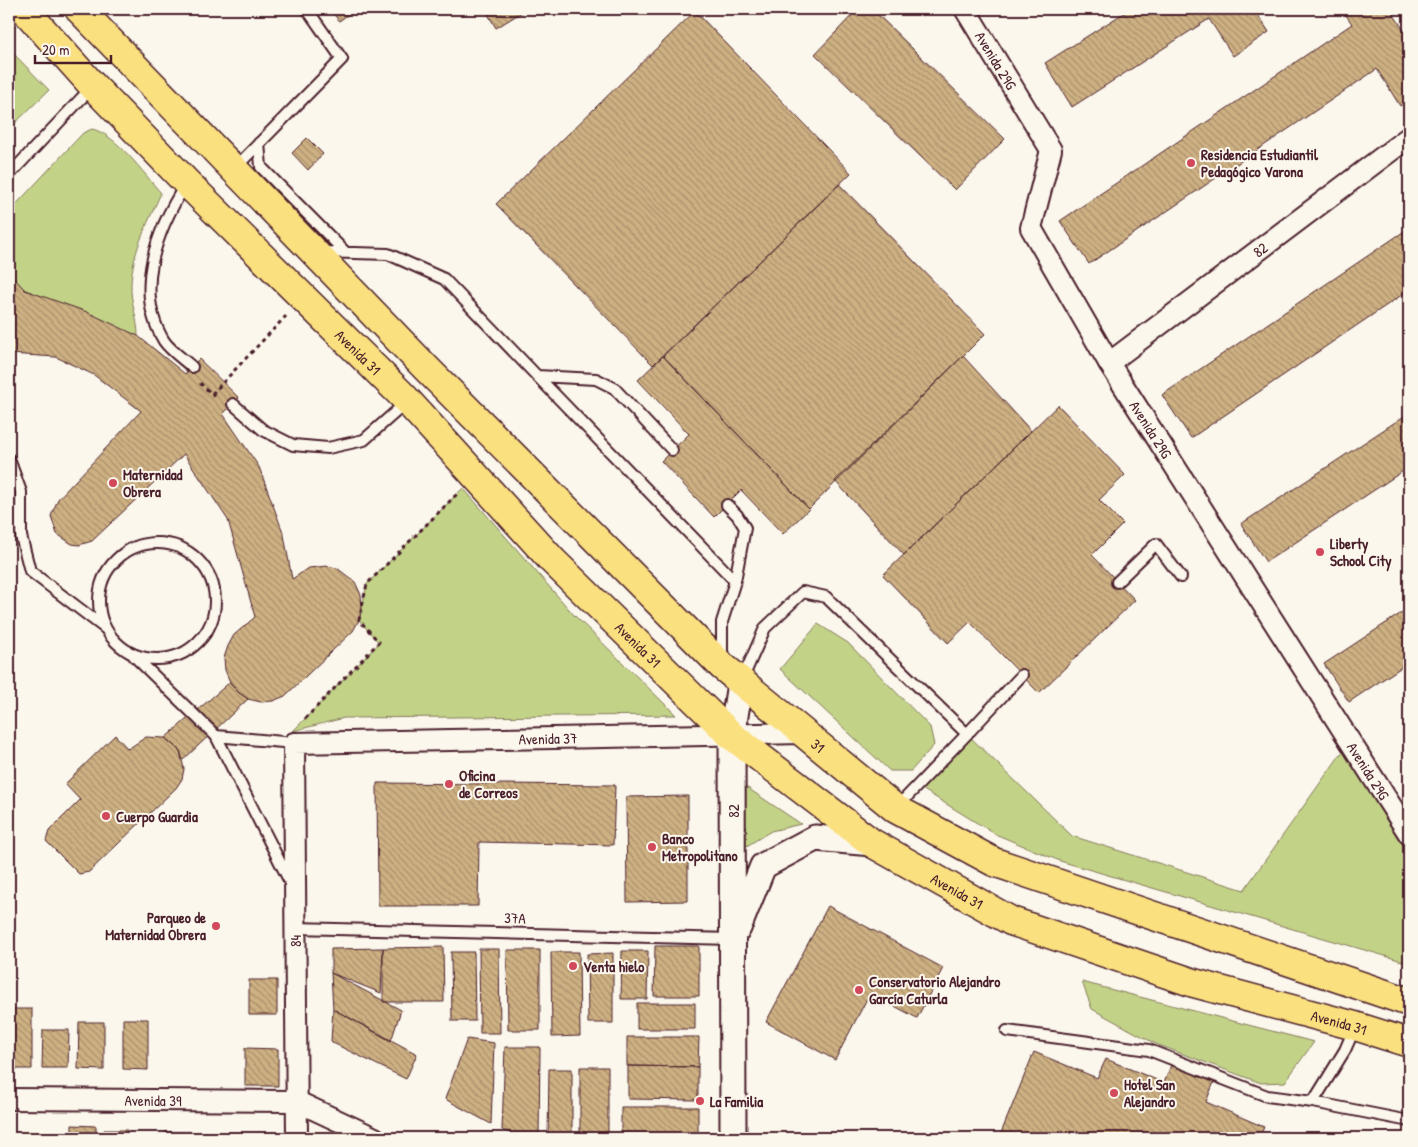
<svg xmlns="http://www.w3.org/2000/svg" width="1418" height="1147" font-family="'Patrick Hand',sans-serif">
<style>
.green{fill:#c2d388;stroke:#86795a}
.building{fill:url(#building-back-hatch);stroke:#4a1f2b}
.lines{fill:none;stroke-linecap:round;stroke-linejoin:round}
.service-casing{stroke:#4a1f2b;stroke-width:14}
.minor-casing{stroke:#4a1f2b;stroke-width:24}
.tertiary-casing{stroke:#4a1f2b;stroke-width:29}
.primary-casing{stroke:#4a1f2b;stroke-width:31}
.path{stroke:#4a1f2b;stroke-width:3;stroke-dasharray:4 4;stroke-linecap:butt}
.service{stroke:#fbf7ec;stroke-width:10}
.minor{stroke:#fbf7ec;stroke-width:20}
.tertiary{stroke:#fbf7ec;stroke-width:25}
.primary{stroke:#fbe080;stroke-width:28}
.poi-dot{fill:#d1495b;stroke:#fbf7ec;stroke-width:2}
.labels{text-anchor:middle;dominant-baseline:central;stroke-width:4;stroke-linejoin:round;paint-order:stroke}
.street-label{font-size:15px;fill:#4a1f2b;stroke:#fbf7ec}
.poi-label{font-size:15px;font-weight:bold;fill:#4a1f2b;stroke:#fbf7ec;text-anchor:start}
</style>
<defs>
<pattern id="building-back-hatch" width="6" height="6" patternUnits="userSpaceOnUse" patternTransform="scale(1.25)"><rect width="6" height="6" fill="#ceb183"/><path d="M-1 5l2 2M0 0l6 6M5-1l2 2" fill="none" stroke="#a98f6b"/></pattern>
</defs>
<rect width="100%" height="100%" fill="#fbf7ec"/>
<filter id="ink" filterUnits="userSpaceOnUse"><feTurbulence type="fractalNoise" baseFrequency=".02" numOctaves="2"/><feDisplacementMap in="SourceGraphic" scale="10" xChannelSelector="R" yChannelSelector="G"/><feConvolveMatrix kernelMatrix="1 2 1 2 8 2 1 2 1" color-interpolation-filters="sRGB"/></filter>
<g filter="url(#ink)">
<!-- green -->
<path class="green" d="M9,49l40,41 -40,39z
M92,129c24,5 52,45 69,64 -14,32 -31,62 -30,98 1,16 7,29 7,45l-113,-46 -16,-17v-61l74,-79z
M463,488l111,127 102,100 -332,3 -51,13 86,-88 -20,-23 8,-36z
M818,624l30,19 82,84 4,18 -23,26h-21l-110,-102z
M967,734l105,102 172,54 106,-149 59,93v129l-349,-102 -65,-27 -78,-48z
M746,787l55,37 -30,7 -26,16z
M1082,982l232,60 -29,40 -24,1 -105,-39 -64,-35z"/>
<!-- building -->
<path class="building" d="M330,9h26l-17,12z
M485,9h42l-31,19z
M858,9h14l133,130 -50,51 -140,-136z
M1130,9h124l15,23 -36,24 -24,-37 -137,88 -27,-44z
M1342,9h48l19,29v62l-9,6 -23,-37 -288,195 -29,-43 292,-197z
M695,11l156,162 -198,192 -157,-161z
M307,138l16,16 -15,16 -16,-17z
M839,184l146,150 -176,175 -146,-153z
M1409,228v62l-218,148 -29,-43z
M9,273l16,17 62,22 51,24 47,38 14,-15 40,39 -16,16 36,53 25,68 8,44 17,-11 18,-2 10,2 18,14 6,13 1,13 -3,12 -6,11 -68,65 -12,5 -12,1 -13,-3 -10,-7 -8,-10 -5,-12 -1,-12 4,-12 6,-11 21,-18 -27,-97 -44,-66 -92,87 -13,4 -7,-1 -15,-10 -6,-18 7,-17 83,-88 -47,-36 -38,-18 -47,-3z
M663,356l146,153 -26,25 -42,-44 -27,27 -53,-56 28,-27 -51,-54z
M963,356l68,75 -127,124 -69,-74z
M1058,405l67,70 -26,25 24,24 -31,31 43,45 -96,93 -69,-71 -22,21 -65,-68z
M1409,413v54l-143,95 -25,-38z
M1409,608v54l-60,40 -25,-38z
M230,682l8,10 10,7 -65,61 -3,-9 -15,-13z
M115,735l13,14 18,-12 19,1 15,13 4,18 -2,10 -6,9 -87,84 -10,2 -33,-33 3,-10 31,-31 -15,-16z
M377,783l238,2 -2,60 -134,-3 -1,64h-100z
M688,796v105l-61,1 -1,-105z
M828,906l115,62 -26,50 -47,-25 -35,67 -69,-38z
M655,946h44v50h-45z
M443,947l1,55h-61v-54z
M383,948l-2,45 -50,-20v-24z
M479,949h20l1,84h-20z
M507,950h33v80h-32z
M622,951h26l-1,48h-26z
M451,952h23l1,69h-23z
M551,952h28l1,84 -28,1z
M613,953v70h-25l-1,-69z
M331,973l70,37 -10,31 -58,-32z
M249,980h28v35h-28z
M637,1003h58v26h-58z
M9,1009h23v60h-23z
M333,1009l84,45 -11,25 -75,-37z
M123,1019h25v51l-25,-1z
M79,1022h25v48l-26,-1z
M43,1030h26l-1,38h-26z
M627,1037h72l-1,30 -71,-1z
M467,1039l27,4 -3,81 -46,-25z
M505,1047h35l-1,91h-15l-22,-8z
M245,1048l33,1v37h-33z
M1034,1052l63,26 9,-19 58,24 7,-18 43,17 -8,20 58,25 -5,11h-260z
M628,1066l70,1v33l-70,-1z
M580,1067h28v71h-28z
M549,1069h23v69h-24z
M621,1107h77v28h-77z
M72,1125l24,1v12h-24z
M104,1130h23v8h-23z
M165,1132h26v6h-26z
M228,1134h48v4h-48z"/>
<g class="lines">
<defs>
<path id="service" d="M259,143l2,24 84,85
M235,168l107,-109 -35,-50
M9,175l84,-89
M186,184c-29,45 -53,106 -22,157 6,9 19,18 28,26
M321,252l67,2 56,25 93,97 59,3 18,9 58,62
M537,376l198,205
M233,404l30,26 30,15 35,3 36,-8 44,-39
M9,459l12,33v44l9,35 76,58
M99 601a58 58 0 1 1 116 0a58 58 0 1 1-116 0Z
M1117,582l39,-38 25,33
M134,656l82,80 75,148
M722,660v-38l13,-41 10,-53 -8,-13 -10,-10
M742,680l23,-52 38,-36 23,5 141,137 -70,73
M967,734l55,-59
M216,736l78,7
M295,928l437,11
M1007,1031l142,19 118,46 46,6 96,19
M1313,1102l32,-52 10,-23"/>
<g id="minor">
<path id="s1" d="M965,9l86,141 -20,78 78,135 300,471"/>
<path id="s2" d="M1109,363l300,-226"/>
<path id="s3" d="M9,1099l287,2 79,37"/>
<path id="s4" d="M297,1138l-3,-395 508,-10"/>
</g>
<path id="tertiary" d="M738,928l25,-62 52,-28 57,5
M733,1138l-1,-402 8,-53"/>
<g id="primary">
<path id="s5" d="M24,9l69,77 94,97 215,212 150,165 180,176 140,107 139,78 183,62 161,43 54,17"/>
<path id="s6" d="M79,9l348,360 295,297 174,143 98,53 415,140"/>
</g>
</defs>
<!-- service casing -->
<use href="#service" class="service-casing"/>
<!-- minor casing -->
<use href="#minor" class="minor-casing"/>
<!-- tertiary casing -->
<use href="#tertiary" class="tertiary-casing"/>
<!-- primary casing -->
<use href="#primary" class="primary-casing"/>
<!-- path -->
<path class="path" d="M200,383l17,16
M212,394l74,-78
M305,719l74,-77 -20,-22 8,-36 90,-90"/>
<!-- service -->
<use href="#service" class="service"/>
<!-- minor -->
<use href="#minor" class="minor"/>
<!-- tertiary -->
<use href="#tertiary" class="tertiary"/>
<!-- primary -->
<use href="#primary" class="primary"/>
</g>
</g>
<!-- markers -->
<g class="poi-dot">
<circle cx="1191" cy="163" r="5"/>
<circle cx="113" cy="483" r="5"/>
<circle cx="1320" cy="552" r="5"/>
<circle cx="449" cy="784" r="5"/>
<circle cx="106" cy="816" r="5"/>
<circle cx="652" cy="847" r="5"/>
<circle cx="216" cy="926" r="5"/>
<circle cx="573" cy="966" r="5"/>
<circle cx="859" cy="990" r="5"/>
<circle cx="1114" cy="1093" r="5"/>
<circle cx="700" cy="1101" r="5"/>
</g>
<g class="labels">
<!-- street labels -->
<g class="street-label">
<text stroke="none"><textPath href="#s1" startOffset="60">Avenida 29G</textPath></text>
<text stroke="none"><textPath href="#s2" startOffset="189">82</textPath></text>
<text stroke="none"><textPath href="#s5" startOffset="479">Avenida 31</textPath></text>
<text stroke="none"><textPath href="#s1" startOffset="480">Avenida 29G</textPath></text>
<text stroke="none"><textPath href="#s5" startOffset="884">Avenida 31</textPath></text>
<text stroke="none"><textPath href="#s4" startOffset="649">Avenida 37</textPath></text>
<text stroke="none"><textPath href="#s6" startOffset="1044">31</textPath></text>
<text stroke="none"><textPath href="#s1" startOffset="885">Avenida 29G</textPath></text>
<text transform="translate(733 811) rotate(-90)">82</text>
<text stroke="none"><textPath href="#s5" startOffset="1289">Avenida 31</textPath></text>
<text transform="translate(515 918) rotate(2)">37A</text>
<text transform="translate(295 941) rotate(-90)">84</text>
<text stroke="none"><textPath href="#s5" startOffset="1694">Avenida 31</textPath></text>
<text stroke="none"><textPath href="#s3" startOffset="144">Avenida 39</textPath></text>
</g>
<!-- poi labels -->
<g class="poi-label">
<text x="1201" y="154">Residencia Estudiantil<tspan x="1201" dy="17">Pedagógico Varona</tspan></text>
<text x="123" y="474">Maternidad<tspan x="123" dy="17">Obrera</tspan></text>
<text x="1330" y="543">Liberty<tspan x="1330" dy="17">School City</tspan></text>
<text x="459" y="775">Oficina<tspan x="459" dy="17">de Correos</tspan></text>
<text x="116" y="816">Cuerpo Guardia</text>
<text x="662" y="838">Banco<tspan x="662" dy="17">Metropolitano</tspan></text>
<text x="206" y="917" text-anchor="end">Parqueo de<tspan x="206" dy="17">Maternidad Obrera</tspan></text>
<text x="583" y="966">Venta hielo</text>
<text x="869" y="981">Conservatorio Alejandro<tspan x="869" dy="17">García Caturla</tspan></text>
<text x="1124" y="1084">Hotel San<tspan x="1124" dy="17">Alejandro</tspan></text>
<text x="710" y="1101">La Familia</text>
</g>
</g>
<!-- margin -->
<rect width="1418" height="1147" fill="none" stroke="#fbf7ec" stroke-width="30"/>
<rect x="15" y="15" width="1388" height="1117" fill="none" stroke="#4a1f2b" stroke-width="2" filter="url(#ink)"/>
<!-- scale -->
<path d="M35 55v8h76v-8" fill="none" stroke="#4a1f2b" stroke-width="2.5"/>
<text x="42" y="55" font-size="15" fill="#4a1f2b" stroke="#fbf7ec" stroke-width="4" paint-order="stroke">20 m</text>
</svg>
